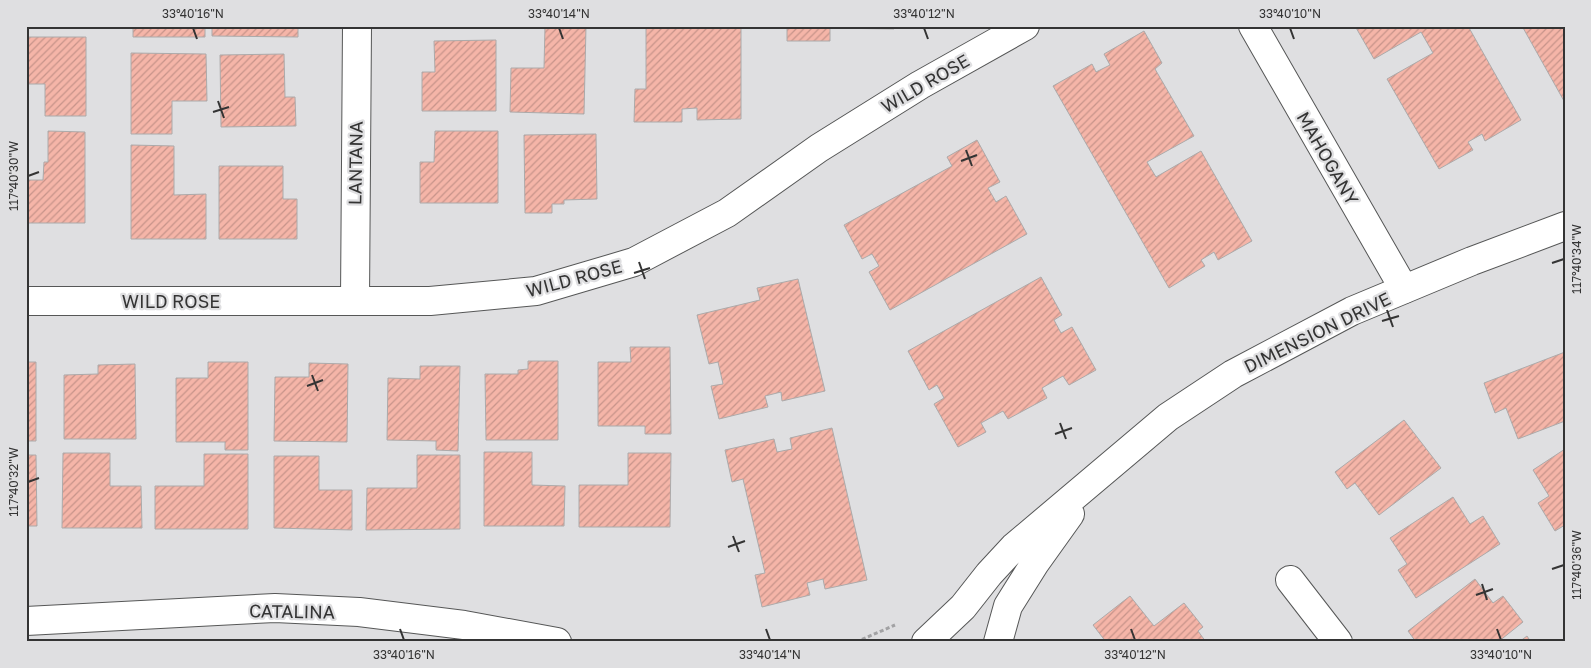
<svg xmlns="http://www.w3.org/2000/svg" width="1591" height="668" font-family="'Golos Text',sans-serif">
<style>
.building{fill:url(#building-hatch);stroke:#acaaaa}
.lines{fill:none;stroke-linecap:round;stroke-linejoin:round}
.minor-casing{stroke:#565757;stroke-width:30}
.tertiary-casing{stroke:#565757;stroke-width:30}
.path{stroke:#a2a2a4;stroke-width:3;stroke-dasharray:4 2.5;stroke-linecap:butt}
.minor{stroke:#fff;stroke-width:28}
.tertiary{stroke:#fff;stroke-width:28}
.ticks{fill:none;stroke:#343434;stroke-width:2}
.labels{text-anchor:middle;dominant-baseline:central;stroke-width:4.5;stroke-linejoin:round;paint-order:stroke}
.street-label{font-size:18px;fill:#343434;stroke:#dfdfe1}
.neatline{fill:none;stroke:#343434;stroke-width:2}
.ticks-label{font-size:12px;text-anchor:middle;fill:#343434}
</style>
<defs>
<pattern id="building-hatch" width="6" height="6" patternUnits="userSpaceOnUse" patternTransform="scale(1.25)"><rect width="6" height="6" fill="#f5b5a8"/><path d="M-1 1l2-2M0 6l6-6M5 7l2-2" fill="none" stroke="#c7948a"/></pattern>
</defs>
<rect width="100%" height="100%" fill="#dfdfe1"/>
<!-- building -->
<path class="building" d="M133,26h72v11h-72z
M212,26h86v11l-86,-1z
M545,26h41l-2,88 -74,-2 1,-44h33z
M646,26h95v93l-44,1v-12l-15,1v13h-48l1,-33h11z
M787,26h107v3l-64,-1v13h-43z
M1355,26h113l53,94 -36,21 -3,-7 -14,8 5,8 -34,19 -52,-90 46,-26 -12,-21 -47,27z
M1522,26h43l-1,75z
M1144,31l18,32 -7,6 39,67 -47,26 9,15 45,-26 51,90 -34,19 -4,-8 -13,8 4,6 -36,22 -116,-202 39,-22 4,8 14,-7 -6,-11z
M26,37h60v79h-41v-32h-19z
M496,40v71h-74v-39h13l-1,-31z
M131,53l75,1 1,47h-35v33h-41z
M284,54l1,43h10l1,29 -75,1 -1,-72z
M48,131l37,1v91h-59v-43h17l1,-18h4z
M435,131h63v72h-78v-41h14z
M596,134l1,65 -33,1v4h-12v9h-27l-1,-78z
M977,140l23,42 -12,6 8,14 10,-6 21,38 -137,76 -21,-38 10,-6 -7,-12 -10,5 -18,-34 108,-59 -5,-9z
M131,145l43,1v49l32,-1v45h-75z
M219,166h64v33h14v40h-78z
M1041,277l21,38 -8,5 7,13 11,-6 24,43 -27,15 -6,-9 -21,12 5,10 -39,21 -5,-8 -22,12 5,9 -28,15 -24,-43 10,-6 -7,-13 -8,5 -21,-39z
M798,279l27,112 -43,10 -1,-9 -16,4 3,11 -49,12 -8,-33 12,-2 -5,-22 -9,2 -12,-49 63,-15 -3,-12z
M630,347h40l1,87h-26v-8h-47v-64h33z
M1565,352v69l-47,18 -12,-31 -11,5 -11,-30z
M528,361h30v79h-72l-1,-66h33v-4l10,-1z
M26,362h10v79h-10z
M208,362h40v88h-23v-8h-49v-64h32z
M309,363l39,1 -1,78 -73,-1 1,-64h34z
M135,364l1,75h-72v-64l34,-1v-9z
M420,366h40l-2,85 -22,-1v-9l-49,-1 1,-62 32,1z
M1404,420l37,48 -62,47 -24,-32 -8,6 -12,-17z
M832,428l35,152 -42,9 -2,-10 -16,4 3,12 -48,12 -7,-32 10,-2 -22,-94 -11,3 -7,-32 49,-11 3,13 15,-3 -2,-11z
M1565,449v76l-10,6 -17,-28 11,-7 -16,-26z
M484,452h48v33l33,1 -1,40h-80z
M63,453h47v33h31l1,42h-80z
M628,453h43l-1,74h-91v-42h49z
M204,454h44v75h-93v-43h49z
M26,455h10l1,71h-11z
M417,455h43v74l-94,1 1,-42h50z
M274,456h45v34h33v40l-78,-2z
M1453,497l17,27 13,-8 17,28 -84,54 -18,-28 9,-6 -17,-26z
M1475,579l18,24 10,-7 20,26 -25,20h-82l-8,-11z
M1130,596l24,30 30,-23 19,24 -5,4 8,11h-100l-13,-17z
M1527,636l4,6h-12z"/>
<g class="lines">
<defs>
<path id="minor" d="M1253,26l151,263
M355,300l2,-274
M26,301h404l106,-10 98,-29 93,-49 92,-65 101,-63 105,-59
M1290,580l48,62"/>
<path id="tertiary" d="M26,621l249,-13 84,4 105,13 93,17
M926,642l37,-35 26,-33 25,-27 154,-130 65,-43 119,-63 120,-50 93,-35
M998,642l10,-36 27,-43 35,-49"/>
</defs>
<!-- minor casing -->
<use href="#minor" class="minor-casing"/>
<!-- tertiary casing -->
<use href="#tertiary" class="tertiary-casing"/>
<!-- path -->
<path class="path" d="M856,642l39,-17"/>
<!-- minor -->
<use href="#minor" class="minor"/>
<!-- tertiary -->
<use href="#tertiary" class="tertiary"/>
</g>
<!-- ticks -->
<path class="ticks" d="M193,28l4,11M559,28l4,11M924,28l4,11M1290,28l4,11M218,101l6,17M213,112l16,-5M966,150l6,16M961,161l16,-6M28,176l11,-4M639,262l6,17M1552,263l12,-4M634,273l16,-5M1387,310l6,17M1382,321l17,-5M312,375l6,16M307,386l16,-6M1060,423l6,16M1055,434l17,-6M28,482l11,-4M733,536l6,16M728,547l17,-6M1552,569l12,-4M1482,584l5,16M1476,595l17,-6M400,629l4,11M766,629l4,11M1131,629l4,11M1497,629l4,11"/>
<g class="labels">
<!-- street labels -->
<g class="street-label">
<text transform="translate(925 83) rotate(-30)">WILD ROSE</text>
<text transform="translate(1328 158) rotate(60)">MAHOGANY</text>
<text transform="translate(355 163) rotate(-89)">LANTANA</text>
<text transform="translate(574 278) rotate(-15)">WILD ROSE</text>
<text x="171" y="301">WILD ROSE</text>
<text transform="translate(1317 332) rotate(-26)">DIMENSION DRIVE</text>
<text transform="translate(292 611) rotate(1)">CATALINA</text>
</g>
</g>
<!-- border -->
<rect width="1591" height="668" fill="none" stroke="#dfdfe1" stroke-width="55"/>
<rect x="28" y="28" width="1536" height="612" class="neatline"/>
<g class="ticks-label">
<text x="193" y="18">33°40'16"N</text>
<text x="559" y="18">33°40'14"N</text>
<text x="924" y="18">33°40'12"N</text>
<text x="1290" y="18">33°40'10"N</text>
<text transform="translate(14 176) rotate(-90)" y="4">117°40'30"W</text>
<text transform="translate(1577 259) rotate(-90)" y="4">117°40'34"W</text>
<text transform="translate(14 482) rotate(-90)" y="4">117°40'32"W</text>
<text transform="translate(1577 565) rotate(-90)" y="4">117°40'36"W</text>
<text x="404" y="659">33°40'16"N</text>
<text x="770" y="659">33°40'14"N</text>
<text x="1135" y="659">33°40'12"N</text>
<text x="1501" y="659">33°40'10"N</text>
</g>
</svg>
